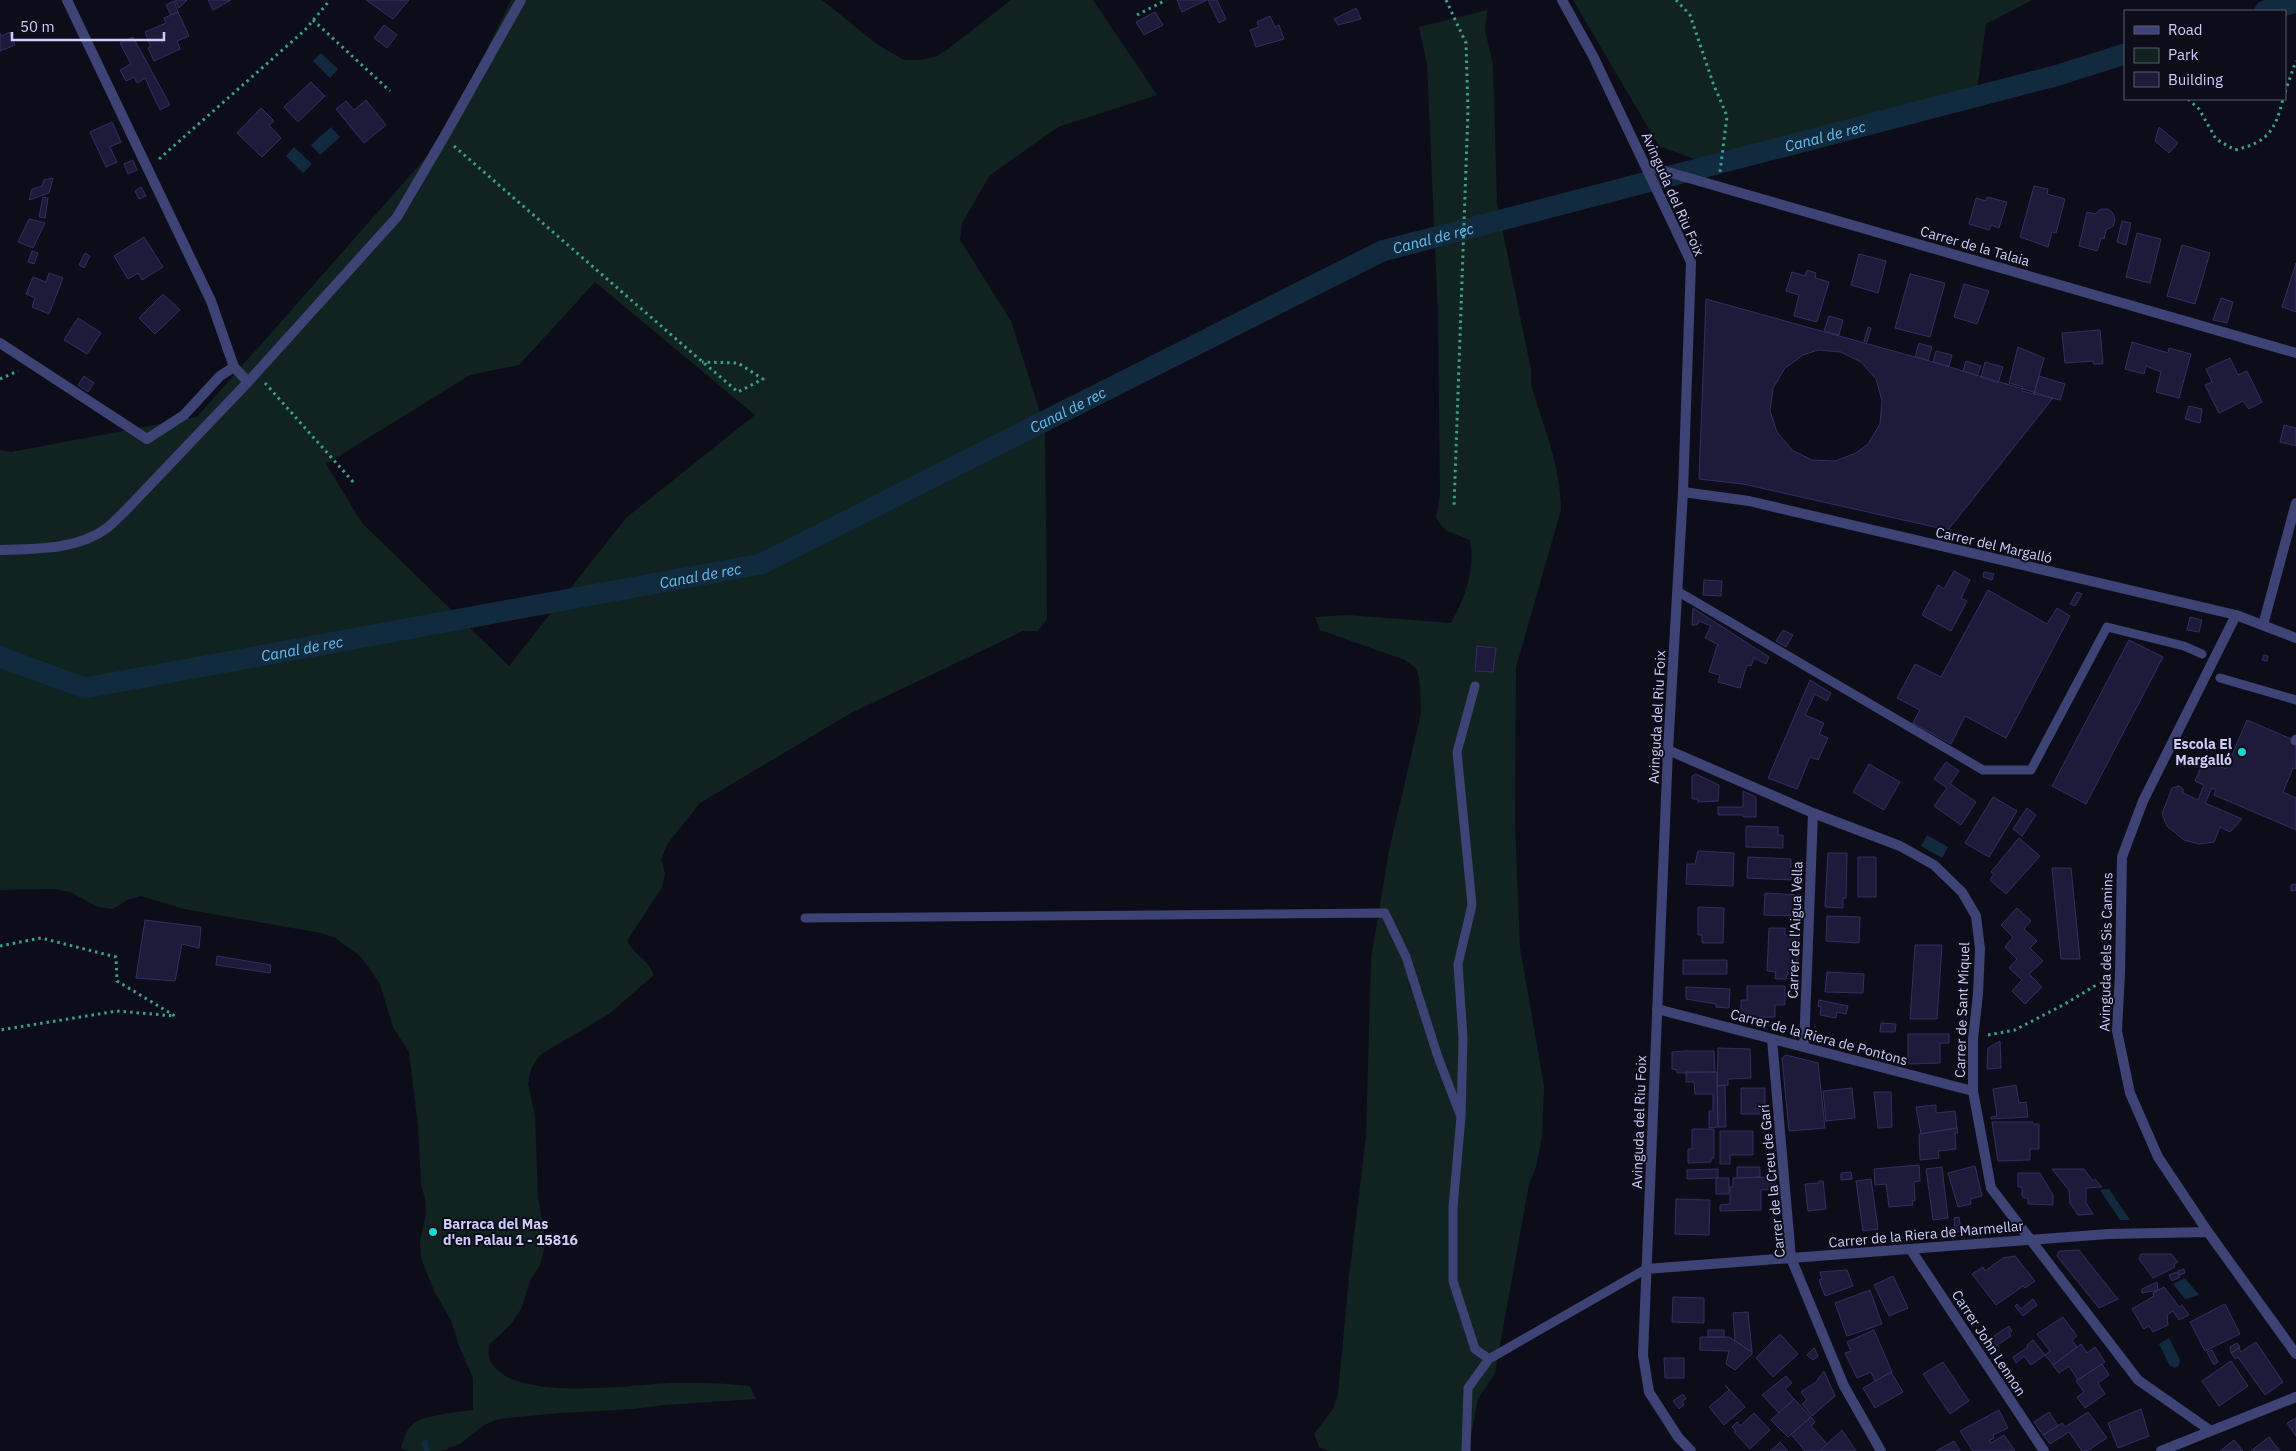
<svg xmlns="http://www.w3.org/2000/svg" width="2296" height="1451" font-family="'IBM Plex Sans',sans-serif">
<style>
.green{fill:#112320;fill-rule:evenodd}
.water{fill:#122a3e}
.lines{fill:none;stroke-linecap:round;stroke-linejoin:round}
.stream{stroke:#122a3e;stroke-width:6}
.canal{stroke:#122a3e;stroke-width:21}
.building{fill:#1d1b39;stroke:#322f62;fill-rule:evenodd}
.path{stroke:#39a08b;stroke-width:3;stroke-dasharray:2.5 4;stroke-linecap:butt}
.service{stroke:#3d4374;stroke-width:9}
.minor{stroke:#3d4374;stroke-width:10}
.tertiary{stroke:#3d4374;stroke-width:10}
.poi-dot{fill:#18d9d0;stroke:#0d0d1a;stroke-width:2}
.labels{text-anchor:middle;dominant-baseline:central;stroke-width:4;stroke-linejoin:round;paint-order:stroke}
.street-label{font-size:14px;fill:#cccdf9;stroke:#0d0d1a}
.poi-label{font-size:14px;font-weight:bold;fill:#cccdf9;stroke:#0d0d1a;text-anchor:end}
.water-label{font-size:15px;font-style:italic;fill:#65c2ee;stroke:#0d0d1a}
</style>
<rect width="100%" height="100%" fill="#0d0d1a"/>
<!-- green -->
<path class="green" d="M511,0h311l56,45 26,15h16l15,-3 13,-8 63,-49h82l64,95 -99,32 -68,48 -28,48 -2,17 51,81 34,107 2,191 -9,12h-15l-172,82 -151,90 -32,40 -7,16 4,14 -3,14 -35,54c9,16 20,17 27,34l-45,39 -69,41 -9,14 -3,15 7,32 3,81 6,36v17l-4,15 -9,14 -10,30 -10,15 -22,21c0,4 -1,11 1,15 19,43 141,25 179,23 27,-1 54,0 81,3l6,13 -92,6 -30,4 -74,4 -62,6 -14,6 -24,19 -19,7h-33l-7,-3c3,-9 5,-19 13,-25 12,-8 43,-11 59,-13v-32l-14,-32 -8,-26 -16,-27 -14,-35 -1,-16 6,-29 -1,-15 -4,-13 -3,-59 -9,-74 -16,-25 -13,-43 -10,-15 -11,-14 -13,-9 -11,-8 -14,-5 -137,-24 -43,-13 -14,4 -14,9 -15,-2 -28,-15 -16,-3 -54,1v-440l11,2 186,-35 247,-280zM595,282l160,133 -129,103 -117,148 -147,-143 -36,-59 144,-89 49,-10z
M1573,0h459l-46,24 -10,73 -249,74 -68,-25z
M1487,10l-2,20 8,35 4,138 34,167v15c12,40 30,82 30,125l-45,157 -1,155 5,126 24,138 -2,51 -6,30 -7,17 -34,189 -17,26 -10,52h-139l-10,-4 -5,-13 19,-25 5,-15 11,-117 17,-141 5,-177 18,-108 32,-138 -1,-29 -3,-15 -12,-9 -85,-30 -5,-13 33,-2 103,8c14,-25 25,-55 19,-83l-25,-10 -9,-12 4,-24 -2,-180 -11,-250 -8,-37z"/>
<!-- water -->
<path class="water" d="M321,53l17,16 -8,9 -17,-17z
M331,127l9,10 -20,18 -9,-10z
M294,147l18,17 -9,9 -17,-17z
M1927,835l21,12 -6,11 -21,-12z
M2109,1189l21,31h-10l-20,-30z
M2185,1278l14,17 -14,4 -12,-15z
M2169,1338l11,22 -1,5 -4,3 -5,-2 -11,-22z"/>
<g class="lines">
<!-- stream -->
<path class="stream" d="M425,1443l2,8"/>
<!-- canal -->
<g class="canal">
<path d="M2265,11l31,-9"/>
<path id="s1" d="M0,657l85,31 676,-124 621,-313 673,-175 70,-22"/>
</g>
</g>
<!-- building -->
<path class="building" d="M175,0h12l-8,8z
M208,0h23l-18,10z
M366,0h43l-16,19z
M1177,0h30l-25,12z
M1208,0h9l9,19 -7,4z
M174,1l4,11 -7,3 -5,-10z
M1356,8l5,11 -23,6 -4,-6z
M178,12l11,24 -12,5 3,8 -26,12 -6,-13 3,-1 -6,-15 21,-9 -2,-5z
M1155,12l8,13 -19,10 -8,-13z
M1270,16l5,11 4,-2 5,14 -28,8 -6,-17 9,-3 -2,-5z
M384,25l13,10 -10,13 -13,-10z
M10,32l5,13 -15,6v-18l1,3z
M133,37l37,68 -10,5 -15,-32 -8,5 -3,-6 -8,4 -6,-11 11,-6 -11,-21z
M311,82l14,14 -27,26 -14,-15z
M366,100l20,25 -22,18 -28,-34 10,-8 8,9z
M261,108l13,13 -5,4 12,13 -19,19 -25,-24z
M112,122l9,20 -11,5 7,15 -11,5 -16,-35z
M2159,127l19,16 -9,10 -14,-12z
M133,160l4,10 -9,4 -4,-10z
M53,178l-4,15 -20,7 3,-11 10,-3 2,-6z
M2034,186l14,3 -1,5 18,5 -9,34 -4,-1 -4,15 -28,-10z
M141,187l5,9 -7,3 -4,-8z
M43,197l5,1 -3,20 -6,-1z
M1987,197l20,5 -8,26 -8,-3 -2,5 -20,-6 7,-26 10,3z
M2101,209h7l5,4 2,7 -2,6 -7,4 -2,9 -3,-1 -4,13 -18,-5 8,-34 8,2z
M29,219l16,4 -12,25 -15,-6z
M2122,221l9,2 -5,22 -9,-3z
M2137,233l24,6 -11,44 -24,-6z
M144,237l19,30 -21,13 -4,-7 -10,6 -14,-23z
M2182,245l28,8 -15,51 -28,-8z
M32,251l6,2 -4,11 -6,-2z
M85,253l5,3 -6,12 -5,-3z
M1859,254l27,7 -8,32 -27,-8z
M2296,263v49l-14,-5z
M1807,270l9,3 -1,5 14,4 -12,40 -23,-6 5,-21 -13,-4 6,-19 13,4z
M49,273l14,5 -14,36 -17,-7 3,-9 -9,-4 7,-17 13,5z
M1910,274l35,9 -15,54 -35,-9z
M1964,284l25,7 -12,33 -23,-7z
M163,294l17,16 -25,24 -16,-16z
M2221,298l12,4 -6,21 -14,-3z
M1706,299l227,63 120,36 -105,132 -205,-46 -44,-5zM1818,350l23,2 20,10 15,17 6,22 -2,23 -12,20 -12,9 -21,8 -23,-1 -20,-10 -15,-18 -7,-21 3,-23 12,-20 18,-13z
M1829,316l14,4 -4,15 -15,-4z
M78,318l23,15 -14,21 -23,-14z
M1868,327l3,1 -4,14 -3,-1z
M2100,330l3,34h-9l-1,-3 -28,2 -3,-30z
M2132,342l36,11 1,-5 22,6 -12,44 -23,-6 5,-20 -15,-6 -2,8 -19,-5z
M1919,343l13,4 -4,13 -13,-3z
M2018,347l26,11 -10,36 -12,-3 1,-4 -14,-4z
M1936,351l16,4 -3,11 -16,-4z
M2230,358l8,17 9,-4 15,31 -13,7 -6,-8 -24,12 -14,-28 7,-3 -6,-13z
M1966,361l15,5 -4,10 -14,-5z
M1985,362l18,5 -5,16 -17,-6z
M84,376l10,7 -6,9 -10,-7z
M2039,376l26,8 -5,16 -26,-6z
M2189,406l13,3 -2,14 -15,-4z
M2284,425l12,3v18l-16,-4z
M1954,571l16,9 -9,18 6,3 -16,30 -29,-16 16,-30 6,4z
M1984,572l10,2 -2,6 -9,-3z
M1704,580l18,1 -1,15 -18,-1z
M1988,590l59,34 10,-16 13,8 -64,122 -41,-22 -14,28 -38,-21 7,-13 -23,-12 18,-34 26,13z
M2077,592l5,2 -7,12 -5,-2z
M1693,608l76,49 -3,7 -12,-6 -3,8 -3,-1 -2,3 -6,20 -22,-6 2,-7 -11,-3 8,-26 2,-1 -14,-7 6,-12 -12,-5 -2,4h-5z
M2190,617l12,3 -3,12 -12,-2z
M1783,630l10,5 -7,12 -10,-6z
M2129,640l34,17 -77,147 -34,-18z
M1477,646l19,2 -3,24 -18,-1z
M2264,655l4,1 -1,5 -5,-1z
M1810,680l21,13 -4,8 -12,-7 -10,21 19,8 -5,11 9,4 -10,22 -8,-3 -13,32 -29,-11z
M2247,720l49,21v28l-3,-1 -10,24 13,6v32l-82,-35 2,-5 -4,-2 -7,15 37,16 -12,13 -10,-5 -6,15 -15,2 -15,-4 -17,-14 -5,-12 10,-26 7,-2 4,3v4l15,7 6,-15 -9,-4 9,-21 22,9z
M1946,762l13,9 -9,13 26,18 -15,23 -27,-19 13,-18 -13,-9z
M1869,764l31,18 -16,28 -31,-18z
M1696,774l23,11 -1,16 -20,1v-3h-6v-23z
M1743,791l13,6v20h-13v-2h-25v-8h25z
M1993,797l24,14 -28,46 -24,-14z
M2027,808l9,7 -14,21 -9,-7z
M1746,826l32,1v8h5v13l-37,-1z
M2019,838l21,18 -34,38 -16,-14 4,-6 -3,-2z
M1698,851l36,2 -1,33 -47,-2 1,-20h8z
M1828,853h19l-1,45h-3v10l-18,-1z
M1748,857l43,2v21l-44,-2z
M1858,857h18v40h-18z
M2052,868h19l9,91h-19z
M2296,884v6l-5,1v-6z
M1765,893l36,2 -1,21 -36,-1z
M1698,907l26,1 -1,35h-21v-8h-4z
M2017,908l14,13 -7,8 13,12 -7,7 13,13 -14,13 13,13 -17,17 -13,-13 10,-11 -13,-12 8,-9 -12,-12 8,-10 -12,-12z
M1827,916l33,1 -1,26 -33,-2z
M145,920l56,7 -2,21 -17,-4 -7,37 -39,-3z
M1769,928h16v7h14l-2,40 -10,-1 -1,5h-11l1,-7 -9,-1z
M1915,945h27l-5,74h-27z
M217,956l54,9 -1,8 -54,-8z
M1683,960h44v14h-44z
M1827,972l37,2 -1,19 -38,-1z
M1747,986h38v19h-10v12h-22v-2h-12v-15h6z
M1686,987l44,2 -1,19 -13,-1v-3l-30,-5z
M1819,1000l29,6 -2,8 -9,-2 -1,6 -16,-3 1,-8 -3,-1z
M1881,1023l15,1 -1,8h-15z
M1908,1034h41v9h-9v20l-32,1z
M2000,1041l1,27 -14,1 1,-21z
M1718,1048l32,1 1,29 -23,1v6l-11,1z
M1686,1051h28l1,21 -38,1v-3l-5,-1v-17z
M1786,1055l32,8 7,65 -36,3 -7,-73z
M1686,1072h31l1,55 -9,1v-17h4v-17h-18l-1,-12h-8z
M1725,1085l1,42h-8l-1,-41z
M2016,1085l3,18 7,-1 2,15 -37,2v-2l6,-1 -4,-27z
M1741,1088h24v26h-24z
M1852,1088l3,30 -29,3 -3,-30z
M1874,1092h17l1,35 -14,1z
M1936,1105v8l19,-2 2,17 -36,6 -5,-27z
M1992,1122h41v2h6v25h-9v11l-32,1z
M1957,1128l1,5h-3l1,16 -18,2 1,7 -19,2 -1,-26z
M1692,1129h22v29h-3v4l-23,1v-14h4z
M1720,1131h33v24h-23v9h-10z
M1919,1165l1,16 -6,1 1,19h-3l1,4 -24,2 -3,-23 -11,1 -1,-16z
M1975,1166l7,30 -12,3 1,5 -13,3 -10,-34z
M1737,1167h23v10l-23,1z
M1942,1167l6,51 -15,2 -7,-51z
M1718,1169v9l-31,1v-9z
M2052,1169h32l9,12 2,-2 7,8 -16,1v15l7,11 -15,1 -8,-12 -1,-13z
M1851,1172l1,7 -11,1v-7z
M2018,1173h22l13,22v10l-25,-1v-6h-4l-2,-3v-8h-4z
M1775,1177l1,12 -15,1v20l-41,1v-6l10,-1v-17h3v-9z
M1716,1178h13v16h-13z
M1871,1179l7,50 -15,2 -7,-50z
M1819,1181h4l3,28 -18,2 -3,-27 14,-1z
M1676,1199l34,1 -1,35 -34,-1z
M1959,1217l2,14 -6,1 -1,-14z
M2079,1250l10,13 29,36 -19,9 -42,-52 2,-5z
M2141,1254h30l7,8 -4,2 1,3 -22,11 -14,-19z
M2015,1256l20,25 -10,7 -2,-2 -27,19 -24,-31 11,-7 2,4 18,-13z
M2184,1269l1,4 -6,2 -1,-4z
M1847,1270l6,16 -28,10 -6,-16 3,-1 -2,-7z
M2177,1272l3,5 -8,4 -3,-6z
M1893,1276l15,32 -19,8 -15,-31z
M2157,1282l1,8 -16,3v-4z
M2164,1287l15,20 3,-2 7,10 -10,5 -6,-9 -6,4 1,10 -15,7 -4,-6 -5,3 -12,-20 22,-13 -1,-3z
M1870,1290l12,34 -35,12 -12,-33z
M1673,1297l31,1v25l-32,-1z
M2033,1299l4,6 -14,11 -8,-10 2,-2 4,5z
M2225,1304l15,30 -35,17 -15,-29z
M1748,1312l4,40 -17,-11 -2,-28z
M2063,1317l14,19 -5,4 5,7 -24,18 -8,-10 5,-4 -13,-17z
M2009,1326l3,5 -3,2 2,3 -24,16 -5,-8z
M1708,1330h16v7h-16z
M1874,1330l18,42 -17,9 -4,-9 -14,6 -12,-25 6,-2 -4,-9z
M1780,1334l18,20 -25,23 -17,-19z
M1700,1337h29l23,15v2l-17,16 -9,-6 3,-13 -29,-1z
M2033,1340l12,15 -14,10 -7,-9 -8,7 -3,-6 15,-10 -1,-2z
M2256,1342l27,40 -18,13 -27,-38 -3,2 -4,-6 8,-5 2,4z
M2237,1343l3,4 -9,6 -1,-6z
M2081,1344l6,9 8,-6 10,15 -27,18 -9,-14 -10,7 -6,-8z
M1814,1348l4,8 -5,4 -6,-5z
M2212,1350l6,12 -4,3 -7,-13z
M1664,1358h20v20h-19z
M2231,1361l17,25 -29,20 -17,-25z
M1943,1362l26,39 -19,13 -27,-40z
M2102,1364l7,11 -11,8 7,11 -20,14 -8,-11 7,-5 -8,-11z
M1824,1371l11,25 -23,20 -10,-12 5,-4 -6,-8 15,-10z
M1891,1372l12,20 -28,16 -12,-20z
M1786,1376l6,7 -7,6 9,10 -15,14 -17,-18z
M1725,1385l20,22 -21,18 -15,-18 20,-17z
M1683,1394l3,5 -4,2 2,4 -5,4 -6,-8z
M1794,1399l17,18 -23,20 -17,-17z
M2141,1409l8,27 -31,12 -10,-25z
M1999,1410l9,18 -15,7 1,3 -5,3 2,2 13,-8 11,16h-42l-13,-20z
M2049,1412l9,14 -15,9 -9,-13z
M2088,1412l19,26 -20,13h-5l-13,-19 -19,12 -7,-9 19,-12 3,4z
M1754,1413l16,17 -20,19 -16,-17 2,-1 -4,-4 5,-5 3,4z
M1811,1417l4,5 -4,4 16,18 -7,7h-15l-14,-17z
M2296,1418v18l-9,-13z
M1842,1430l14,21h-36l7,-7z
M2269,1437l11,14h-29z
M2234,1440l9,11h-23z
M1954,1441l6,10h-24z
M1780,1442l8,9h-18l6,-5z"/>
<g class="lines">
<!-- path -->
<path class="path" d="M1446,0l20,43 2,67 -14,397
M1676,0l14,15 23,68 14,33 -7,56
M1137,15l29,-15
M313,20l77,71
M2285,92l11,-31
M2188,99l11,10 17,30 19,11c33,-8 40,-19 48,-51
M454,146l237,206 47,40 25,-13 -25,-16 -36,-1
M159,159l146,-129 25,-30
M0,379l18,-8
M265,383l90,101
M0,946l41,-8 75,19 1,24 58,35 -58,-5 -117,19
M1988,1035l27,-5 50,-26 41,-25"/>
<!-- service -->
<path class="service" d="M1677,591l306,179h48l76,-143 77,19 18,8
M2220,678l76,22
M1475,686l-18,66 15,153 -14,59 5,74 -2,79 -8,90v74l22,68 14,10
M2295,741l1,-2
M805,918l580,-5 21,44 32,100 23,60
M1466,1451l2,-63 21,-29 157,-90"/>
<!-- minor -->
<path class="minor" d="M1647,166l649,187
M0,343l147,96 37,-24 36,-39 14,-9 -23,-66 -144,-301
M1683,492l66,9 487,114 60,23
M2236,615l-93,186 -21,56 -2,116 -3,58 13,62 28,64 50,75 88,122
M2263,625l33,-122
M1668,750l145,63 87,33 34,19 28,27 14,24 4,33 -2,45 -5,45v52l18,97 147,192 73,51
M1657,1009l316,82
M1772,1039l19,219 53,128 37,65
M1804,1047l9,-234
M1911,1250l133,201
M1646,1269l462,-35 100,-2
M2161,1451l135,-54"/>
<!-- tertiary -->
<path class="tertiary" d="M1562,0l31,56 98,206 -8,230 -15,258 -25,605 6,37 29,45 13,14
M234,367l14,15
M0,550c36,-1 77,0 107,-22 7,-6 14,-13 20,-19l121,-127 149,-165 47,-80 77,-137"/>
</g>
<!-- markers -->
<g class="poi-dot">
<circle cx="2242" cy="752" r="5"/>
<circle cx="433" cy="1232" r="5"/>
</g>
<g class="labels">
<!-- street labels -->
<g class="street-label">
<text transform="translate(1673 194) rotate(66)">Avinguda del Riu Foix</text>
<text transform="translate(1975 246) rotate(16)">Carrer de la Talaia</text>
<text transform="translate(1994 545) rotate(13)">Carrer del Margalló</text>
<text transform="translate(1657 717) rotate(-87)">Avinguda del Riu Foix</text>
<text transform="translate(1795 930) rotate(-88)">Carrer de l'Aigua Vella</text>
<text transform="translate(2106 952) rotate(-89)">Avinguda dels Sis Camins</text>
<text transform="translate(1962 1010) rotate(-88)">Carrer de Sant Miquel</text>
<text transform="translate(1819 1037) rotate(15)">Carrer de la Riera de Pontons</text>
<text transform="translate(1639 1122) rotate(-88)">Avinguda del Riu Foix</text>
<text transform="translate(1772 1181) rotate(-96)">Carrer de la Creu de Garí</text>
<text transform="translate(1926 1234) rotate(-5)">Carrer de la Riera de Marmellar</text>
<text transform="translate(1989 1343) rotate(57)">Carrer John Lennon</text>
</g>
<!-- poi labels -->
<g class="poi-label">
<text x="2232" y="744">Escola El<tspan x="2232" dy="16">Margalló</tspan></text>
<text x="443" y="1224" text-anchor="start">Barraca del Mas<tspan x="443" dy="16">d'en Palau 1 - 15816</tspan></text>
</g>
<!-- water labels -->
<g class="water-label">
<text stroke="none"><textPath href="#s1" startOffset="1931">Canal de rec</textPath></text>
<text stroke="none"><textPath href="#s1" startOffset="1526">Canal de rec</textPath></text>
<text stroke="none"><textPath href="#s1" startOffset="1121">Canal de rec</textPath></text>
<text stroke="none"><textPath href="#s1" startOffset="716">Canal de rec</textPath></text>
<text stroke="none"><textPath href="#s1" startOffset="311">Canal de rec</textPath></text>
</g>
</g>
<!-- legend -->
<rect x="2124" y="10" width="162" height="90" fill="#0d0d1a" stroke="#595a73"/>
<rect x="2134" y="26" width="25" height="8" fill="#3d4374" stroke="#595a73"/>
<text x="2168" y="35" font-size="15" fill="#cccdf9">Road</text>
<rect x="2134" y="48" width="25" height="15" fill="#112320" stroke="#595a73"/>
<text x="2168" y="60" font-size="15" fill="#cccdf9">Park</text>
<rect x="2134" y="72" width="25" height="15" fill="#1d1b39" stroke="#595a73"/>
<text x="2168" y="85" font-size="15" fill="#cccdf9">Building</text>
<!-- scale -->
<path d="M12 32v8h152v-8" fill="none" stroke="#cccdf9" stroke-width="2.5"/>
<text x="20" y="32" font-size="15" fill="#cccdf9" stroke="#0d0d1a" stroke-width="4" paint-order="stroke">50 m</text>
</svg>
